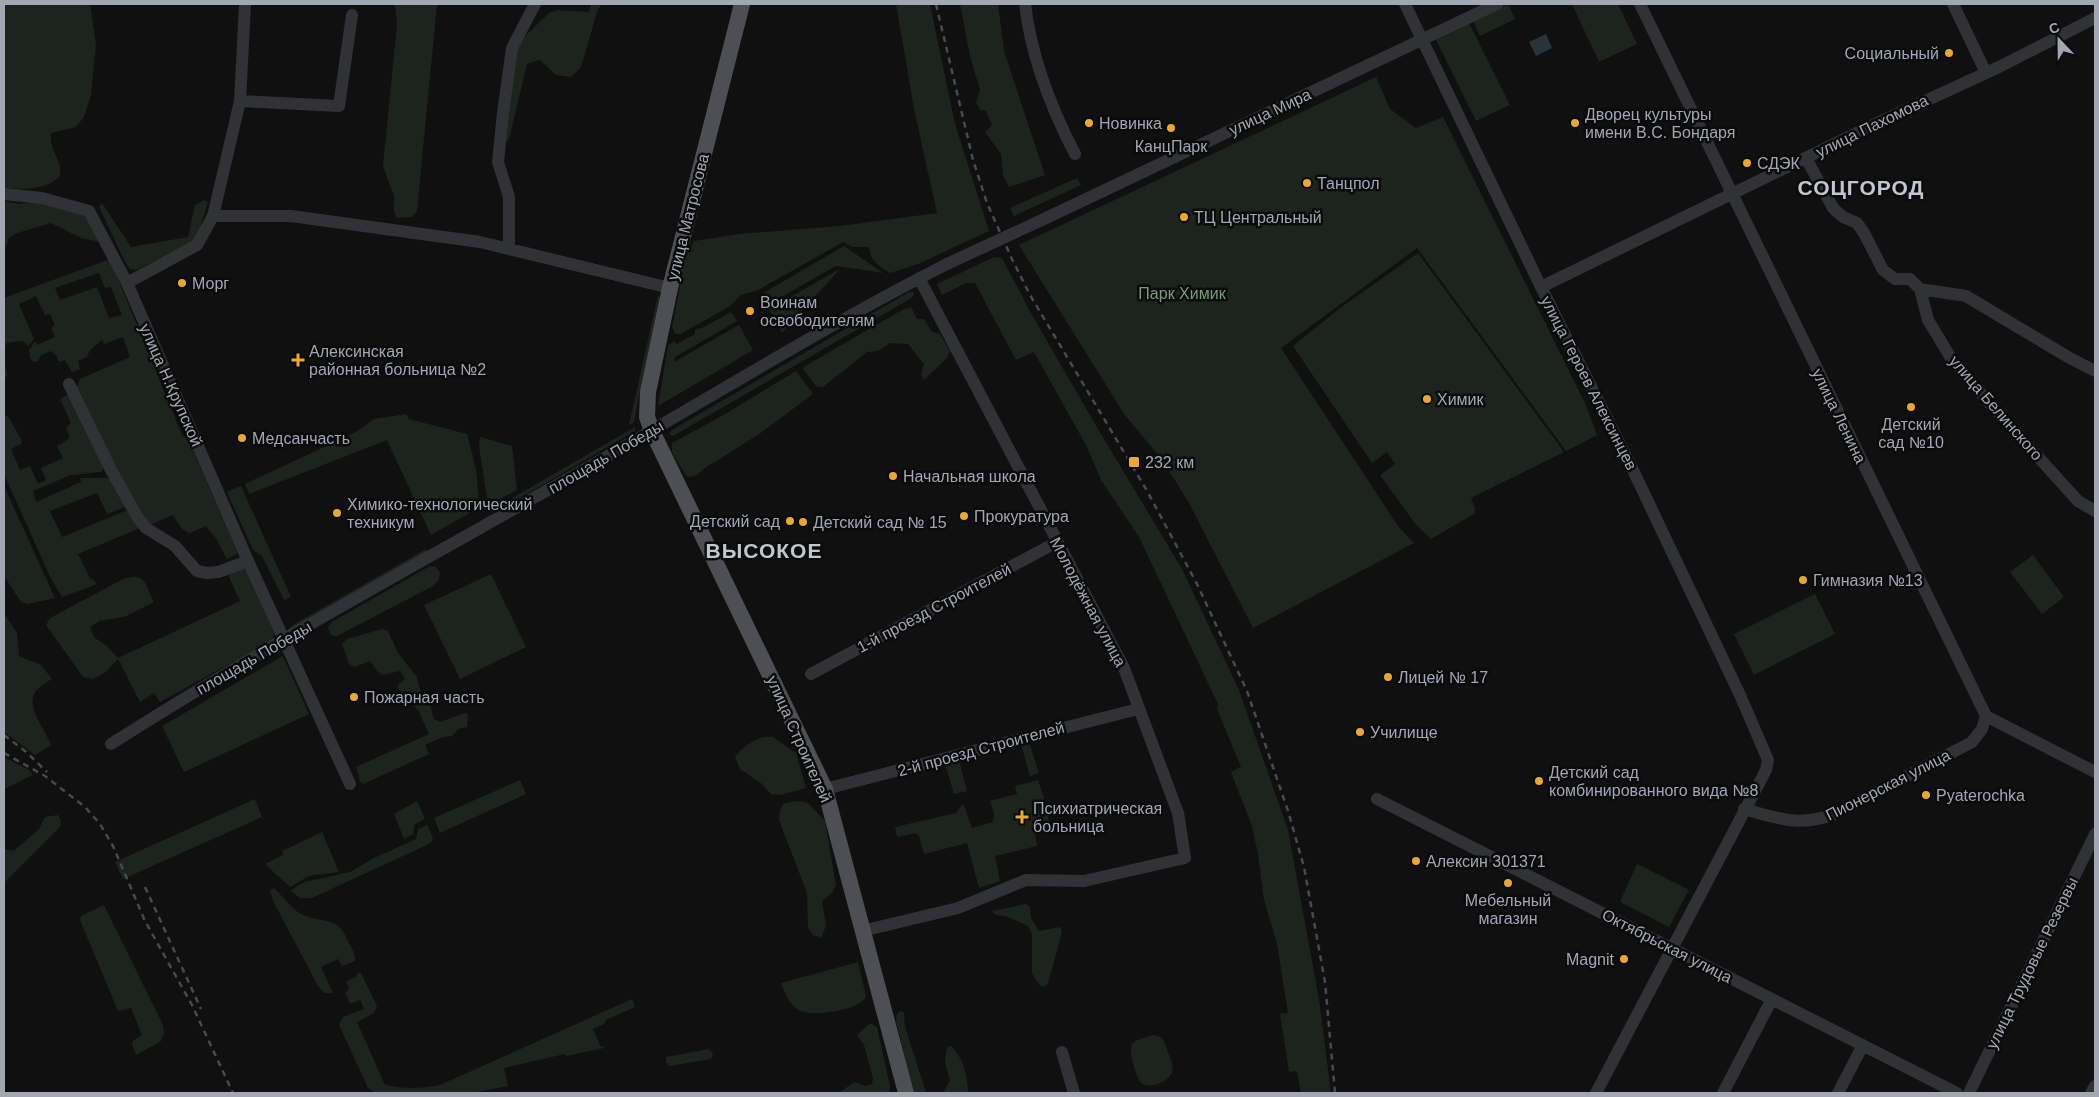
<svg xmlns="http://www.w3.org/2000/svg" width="2099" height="1097" font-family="Arial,sans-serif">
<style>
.green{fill:#1d241d;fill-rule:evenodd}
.water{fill:#2a3339}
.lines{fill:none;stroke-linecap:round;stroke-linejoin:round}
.minor{stroke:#313236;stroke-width:12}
.major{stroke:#4d4f55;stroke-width:16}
.rail{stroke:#484a4f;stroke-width:2.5;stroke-dasharray:6 5;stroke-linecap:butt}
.minor-bridge{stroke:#313236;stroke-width:12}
.poi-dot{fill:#eaa82f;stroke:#0b0b0c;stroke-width:2}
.labels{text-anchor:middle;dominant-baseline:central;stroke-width:5;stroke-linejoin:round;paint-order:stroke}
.poi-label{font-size:16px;fill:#a2a7b2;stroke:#0b0b0c;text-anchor:start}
.street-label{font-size:16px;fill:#a2a7b2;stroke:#0b0b0c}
.park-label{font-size:16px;fill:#799c7b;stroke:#0b0b0c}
.district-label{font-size:21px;font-weight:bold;letter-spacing:1px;fill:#c2c6ce;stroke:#0b0b0c}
</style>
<rect width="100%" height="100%" fill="#101011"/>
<!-- green -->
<path class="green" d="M4,4h86l6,40 -5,51 -7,22 -8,10 -25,6c-2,19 11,24 9,43 -15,15 -37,13 -56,12z
M395,4h42l-20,207 -5,6 -15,1 -3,-7v-15l-11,-30 14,-141z
M591,4h11l-4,5 -17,58 -10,10 -15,-2 -16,-15 -13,4 -18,76 -6,4 12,-98 34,-33 8,-3 32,2z
M896,4h34l25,120 34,107 -71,33 -28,9c-11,-7 -20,-12 -21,-26h-17l-9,-5 -85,48 -17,5 -12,12 -49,27h-5l-3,-7 14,-71 8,-15 45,-7 101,-8 97,-13 -23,-104z
M960,4h38l6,47 41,124 -36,12 -6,-12 -2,-21 -16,-22 7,-7 -6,-14 -6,-1 -4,-8 4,-12 -10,-34z
M1508,4l7,15 -35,17 -7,-15z
M1572,4h46l19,40 -38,18z
M1469,23l41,82 -34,16 -40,-81z
M1376,77l14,32 26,19 27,-11 142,286 12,32 -31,16 -149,-203 -136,100 117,178 16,17 -161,85 -64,-125 -26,-42 -39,-47 -105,-169z
M1077,178l4,7 -67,31 -4,-8z
M204,200l4,2 -12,39 -60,29 -6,-1 -4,-5 -27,-57 3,-4 29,44 57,-10 7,-32z
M4,201l16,3 14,-3 50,14 17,27 -20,-4 -30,-15 -34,10 -8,5 -5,13z
M844,246l39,27 -47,-7 -69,39 -7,-10z
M1418,253l146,199 -93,46 4,10 -1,6 -43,25 -15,-14 -36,-50 15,-11 -8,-12 -15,11 -79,-117 47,-38z
M994,257l8,1 30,57 66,114 84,140 57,121 49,140 31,169 12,94h-30l-4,-22 -8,1 -9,-58 8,-1 -11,-69 -13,-44 -6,-46 -6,-28 -21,-54 10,-5 -24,-58 1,-5 -79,-167 -38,-57 -14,-33 -53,-95 -18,8 -41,-77h-9l-24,12 -5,-11z
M110,259l72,176 7,7 49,111 -11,6 -12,-22 -9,-11 -16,7 -8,-4 -9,-14 -23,10 -11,-12 -63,-124 4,-10 50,-22 -7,-20 -19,7 -2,-4 -12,10 -3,7 -9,4 2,8 -8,3 -7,-12 -6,2 -3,-7 -5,-4 -10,4 -3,6 -4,1 -4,-4 -1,-8 6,-9 2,4 18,-8 -4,-9 4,-3 -5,-11 -5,1 -9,-19 -17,8 15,35 -6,7 -5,-5 -17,2 -2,15 3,16 -3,8v-84zM99,273l6,15 6,-1 11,28 -13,3 -12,-31 -37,13 -5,-12z
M840,269l-58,64 -13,-24z
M909,292h5v3l-2,3 -239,138 -4,-2 3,-4z
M658,295l3,4 -19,87 -3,9 -5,27 -5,3z
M911,307l6,12h7l8,13 8,2 10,17 -3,7 -23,22 -3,-6 3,-10 -16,-20 -18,-1 -12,8 -11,1 -44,35 -7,-1 -14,-18 98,-57z
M731,312l6,9 -62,36 -1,5 65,-37 14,25 -95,56 10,-61 6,-4 3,3 18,-10v-4l3,-2 2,1z
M796,371l17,23 -51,38 -47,30c-11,3 -16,18 -29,14l-14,-24v-9l53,-29z
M71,393l35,72 -5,7 -30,3 -38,16 3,11 45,-20 -1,-4h33l15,28 -21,8 -10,-21 -47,18 12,26 68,-28 10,19 -62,26 12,24 6,4 -1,3 -33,12 -11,-18 -47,-105v-60l5,4 13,23 -1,3 -10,5 9,21 10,-4 8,18 8,-4 -5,-12 22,-10 -6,-12 13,-8 -4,-10 5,-5 -11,-24z
M406,414l3,5 58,15 9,36 4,37 -49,28 -44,-95 -138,54 -4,-10 111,-52 18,-13z
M635,427v4l-141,82 3,-6z
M480,437l32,9 5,44 -29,15 -9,-59z
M4,486l51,112 -27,6 -7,-2 -17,-26z
M241,486l50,111 -7,3 -22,-44 -9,-6 -26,-58z
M426,549l2,3 -137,78h-3l3,-4z
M2033,555l31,42 -22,17 -32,-42z
M247,566l27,67 -1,7 -113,62 -6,-9 -14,9 -22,-43 -12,13 -13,7 -10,-2 -37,-52 4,-7 73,-39c23,-7 22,5 31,23l-30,15 -25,4 -9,6 5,11 12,8 11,12 122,-57 -12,-26z
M430,566l6,1 4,6 -2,8 -5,5 -96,50 -6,-1 -3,-8 4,-5z
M491,574l35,73 -66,32 -36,-74z
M1815,594l20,40 -81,41 -20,-41z
M4,613l13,20 2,23 22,9 11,14c-37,18 -12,39 -1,66l-16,10 -31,-23z
M382,629l6,2 10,22 19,24 3,13 8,7 6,22 6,3 25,-9 3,1 -1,13 -9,2 -6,7 -9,1 -18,8 4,9 -66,30 -3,-3 -4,-14 73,-33 -11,-24 -8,-8 -1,-6 -6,-2 -5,-6v-3l7,-6 -5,-8 -18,4 -5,-4 -7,-10 -15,6 -6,-3 -7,-20 5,-5z
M283,656l26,58 -125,58 -22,-46z
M764,737h9l23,16 10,35 -26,7 -9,-1 -9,-10 -22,-15 -5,-12c7,-10 17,-16 29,-20z
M1029,742l10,31 -9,3 -9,-32z
M4,757l25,13 4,5 -29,14z
M959,760l8,31 -13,3 -9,-30z
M520,780l6,14 -86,39 -6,-15z
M1038,780l7,21 6,30 -16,4 2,11 -42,10 5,25 -21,7 -12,-45 -43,11 -5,-18 -3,-3 -19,4 -2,-10 61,-14 5,-7 3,-1 8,23 21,-6 1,-8 -4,-13 27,-7 -2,-8z
M255,799l7,18 -139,62 -8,-17z
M417,801l8,18 -11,6 -1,9 -9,5 -10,-25z
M798,801l10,2 17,18 11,64 -4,8 -10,8 4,25 -5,12 -8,-3 -5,-7 -1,-35 -28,-73 1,-10 4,-7z
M58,815l3,6 -1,6 -56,56v-34l10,2 25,-22 6,-12z
M427,825l6,13 -2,5 -119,55h-12l-9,-7 6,-5 8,-4 45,-10 24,-14 42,-19 2,-10z
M322,832l17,40 -30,4 -19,11 -25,-23 18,-9 -1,-4z
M1637,864l52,26 -20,37 -49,-25z
M274,888c9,8 18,22 29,27 22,9 35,0 46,28 3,6 7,12 6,18l-13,5 -4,-7 -17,8 12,26h-9l-6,-7 -45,-85 -3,-11z
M1026,904l4,3 1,11 8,13 21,-4 2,5 -14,51 -3,4 -5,-1 -8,-13v-38l-4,-9 -22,-10 -10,-1 -4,-4z
M104,905l59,120 1,8 -3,8 -25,14 -4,-11 2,-4 8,-5 -11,-27 -13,3 -38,-91 1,-4z
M858,962l8,34c-6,15 -56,22 -69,13 -8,-5 -12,-17 -16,-26z
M358,972l3,1 16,33 -3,7 -17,9 28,63c20,4 36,4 55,0l192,-86 3,8 -29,13 -2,4 -11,5 8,18 4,-1 -1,2 -38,8 -1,-2 -61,14 4,18 -36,7h-96l-8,-5 -29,-63 4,-8 21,-8 -4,-9 -10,4 -5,-12 4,-3 -3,-8 10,-4z
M900,1011l4,1 1,15 21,65 3,1h-15l-18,-72 1,-7z
M869,1024h3l5,3 13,59 -1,6 -50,1 15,-11 12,4 6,-2 1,-6 -9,-33 -7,-10z
M1153,1035c10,1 11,6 14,15 3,7 7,15 5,22 -4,12 -29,20 -34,6 -3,-8 -10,-26 -6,-34 4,-5 16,-7 21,-9z
M951,1046c12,11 17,31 17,47h-25l7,-13 -5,-18 2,-15z
M709,1049l4,5 -2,5 -42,7 -3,-4v-5z"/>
<!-- water -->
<path class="water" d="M1546,34l6,14 -16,8 -7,-14z"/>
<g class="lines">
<!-- minor -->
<path class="minor" d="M1025,4c6,51 26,104 50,150
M1405,4l136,283 91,181 108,227 28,65 -2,10 -170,323
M1640,4l346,712 109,56
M1953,4l33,69
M240,101l99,5 13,-91
M1806,158l27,50 10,9 14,6 7,10 19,37 12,9h15l10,10 46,7 102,61 27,14
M4,194l38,4 47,13 38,72 121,278 102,223
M213,216l27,-115 5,-97
M1044,219l453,-215
M509,249v-52l-11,-35 5,-49 9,-65 23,-44
M127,283l70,-38 16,-29h78l189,26 190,46
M1541,287l330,-161 128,-59 96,-49
M1920,289l8,31 23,38 24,29 103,114 17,10
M69,384l42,86 27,48 8,10 29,18 22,25 10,2 11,-1 30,-11
M811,674l246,-132
M111,744c154,-98 315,-185 474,-275 120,-68 238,-142 362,-205
M825,789l313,-80
M1377,799l580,294
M1744,809c37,10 54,18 91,5l137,-72 10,-13 4,-13
M862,931l96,-23 68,-28 58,1 101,-23 -7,-45 -54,-145 -205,-390
M1062,1052l12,41
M1723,1093l49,-94
M1838,1093l25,-48
M1969,1093l126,-259
M2091,1093l4,-7"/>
<!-- major -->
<path class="major" d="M742,4l-72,284 -22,104 -1,25 5,14 173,358 81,304"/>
<!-- rail -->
<path class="rail" d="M936,4l37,156 14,43 24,54 19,38 116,194 51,95 50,107 41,120 16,56 21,115 10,111
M4,735l21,16 22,21
M4,753l41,23 40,31 15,17 13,22 32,75 47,84 41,88
M145,887l56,122"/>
<!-- minor-bridge -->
<path class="minor-bridge" d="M947,264l97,-45"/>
</g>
<!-- markers -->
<g class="poi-dot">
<circle cx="1949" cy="53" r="5"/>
<circle cx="1089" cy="123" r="5"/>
<circle cx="1575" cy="123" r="5"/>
<circle cx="1171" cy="128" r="5"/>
<circle cx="1747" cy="163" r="5"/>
<circle cx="1307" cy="183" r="5"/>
<circle cx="1184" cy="217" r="5"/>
<circle cx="182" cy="283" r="5"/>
<circle cx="750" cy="311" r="5"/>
<path d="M295.5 352.5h5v5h5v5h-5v5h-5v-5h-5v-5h5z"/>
<circle cx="1427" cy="399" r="5"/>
<circle cx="1911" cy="407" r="5"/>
<circle cx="242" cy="438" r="5"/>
<rect x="1128" y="456" width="12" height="12" rx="2.5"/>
<circle cx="893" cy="476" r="5"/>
<circle cx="337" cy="513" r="5"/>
<circle cx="964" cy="516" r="5"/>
<circle cx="790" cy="521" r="5"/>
<circle cx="803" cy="522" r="5"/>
<circle cx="1803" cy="580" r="5"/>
<circle cx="1388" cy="677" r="5"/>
<circle cx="354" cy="697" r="5"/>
<circle cx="1360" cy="732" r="5"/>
<circle cx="1539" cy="781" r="5"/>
<circle cx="1926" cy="795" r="5"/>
<path d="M1019.5 809.5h5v5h5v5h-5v5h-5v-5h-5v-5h5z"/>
<circle cx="1416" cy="861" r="5"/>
<circle cx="1508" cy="883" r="5"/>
<circle cx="1624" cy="959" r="5"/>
</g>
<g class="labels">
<!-- poi labels -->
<g class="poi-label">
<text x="1939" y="53" text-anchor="end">Социальный</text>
<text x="1585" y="114">Дворец культуры<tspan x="1585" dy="18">имени В.С. Бондаря</tspan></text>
<text x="1099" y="123">Новинка</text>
<text x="1171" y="146" text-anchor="middle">КанцПарк</text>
<text x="1757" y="163">СДЭК</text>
<text x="1317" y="183">Танцпол</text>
<text x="1194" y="217">ТЦ Центральный</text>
<text x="192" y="283">Морг</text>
<text x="760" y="302">Воинам<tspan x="760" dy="18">освободителям</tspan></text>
<text x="309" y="351">Алексинская<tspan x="309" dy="18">районная больница №2</tspan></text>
<text x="1437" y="399">Химик</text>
<text x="1911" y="424" text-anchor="middle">Детский<tspan x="1911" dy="18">сад №10</tspan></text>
<text x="252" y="438">Медсанчасть</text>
<text x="1145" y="462">232 км</text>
<text x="903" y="476">Начальная школа</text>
<text x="347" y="504">Химико-технологический<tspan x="347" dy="18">техникум</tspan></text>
<text x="974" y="516">Прокуратура</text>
<text x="780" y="521" text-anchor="end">Детский сад</text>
<text x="813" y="522">Детский сад № 15</text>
<text x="1813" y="580">Гимназия №13</text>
<text x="1398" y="677">Лицей № 17</text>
<text x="364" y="697">Пожарная часть</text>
<text x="1370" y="732">Училище</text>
<text x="1549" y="772">Детский сад<tspan x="1549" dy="18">комбинированного вида №8</tspan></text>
<text x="1936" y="795">Pyaterochka</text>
<text x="1033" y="808">Психиатрическая<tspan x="1033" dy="18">больница</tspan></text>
<text x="1426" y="861">Алексин 301371</text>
<text x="1508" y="900" text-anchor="middle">Мебельный<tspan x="1508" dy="18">магазин</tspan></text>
<text x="1614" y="959" text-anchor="end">Magnit</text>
</g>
<!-- street labels -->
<g class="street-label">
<text transform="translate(1270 112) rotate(-25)">улица Мира</text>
<text transform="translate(1872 126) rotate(-26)">улица Пахомова</text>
<text transform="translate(688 217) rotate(-76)">улица Матросова</text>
<text transform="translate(1589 383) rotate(63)">улица Героев Алексинцев</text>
<text transform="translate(171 385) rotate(66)">улица Н.Крупской</text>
<text transform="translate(1996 408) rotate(49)">улица Белинского</text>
<text transform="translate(1839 416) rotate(64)">улица Ленина</text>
<text transform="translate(606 457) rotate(-30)">площадь Победы</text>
<text transform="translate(1088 602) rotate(62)">Молодёжная улица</text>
<text transform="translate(934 608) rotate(-28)">1-й проезд Строителей</text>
<text transform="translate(254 658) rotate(-30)">площадь Победы</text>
<text transform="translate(799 739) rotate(66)">улица Строителей</text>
<text transform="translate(981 749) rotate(-15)">2-й проезд Строителей</text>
<text transform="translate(1888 785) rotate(-27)">Пионерская улица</text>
<text transform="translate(1667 946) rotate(27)">Октябрьская улица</text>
<text transform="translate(2032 963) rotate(-64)">улица Трудовые Резервы</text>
</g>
<!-- park labels -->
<g class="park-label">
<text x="1182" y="293">Парк Химик</text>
</g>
<!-- district labels -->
<g class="district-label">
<text x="1861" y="187">СОЦГОРОД</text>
<text x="764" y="550">ВЫСОКОЕ</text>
</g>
</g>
<!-- border -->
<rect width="2099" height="1097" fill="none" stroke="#a2a7b2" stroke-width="10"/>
<!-- north arrow -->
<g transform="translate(2059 40) rotate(338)" stroke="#0b0b0c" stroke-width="4" paint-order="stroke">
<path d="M0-4L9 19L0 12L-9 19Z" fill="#a2a7b2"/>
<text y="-8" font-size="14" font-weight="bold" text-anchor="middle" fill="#a2a7b2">С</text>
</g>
</svg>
